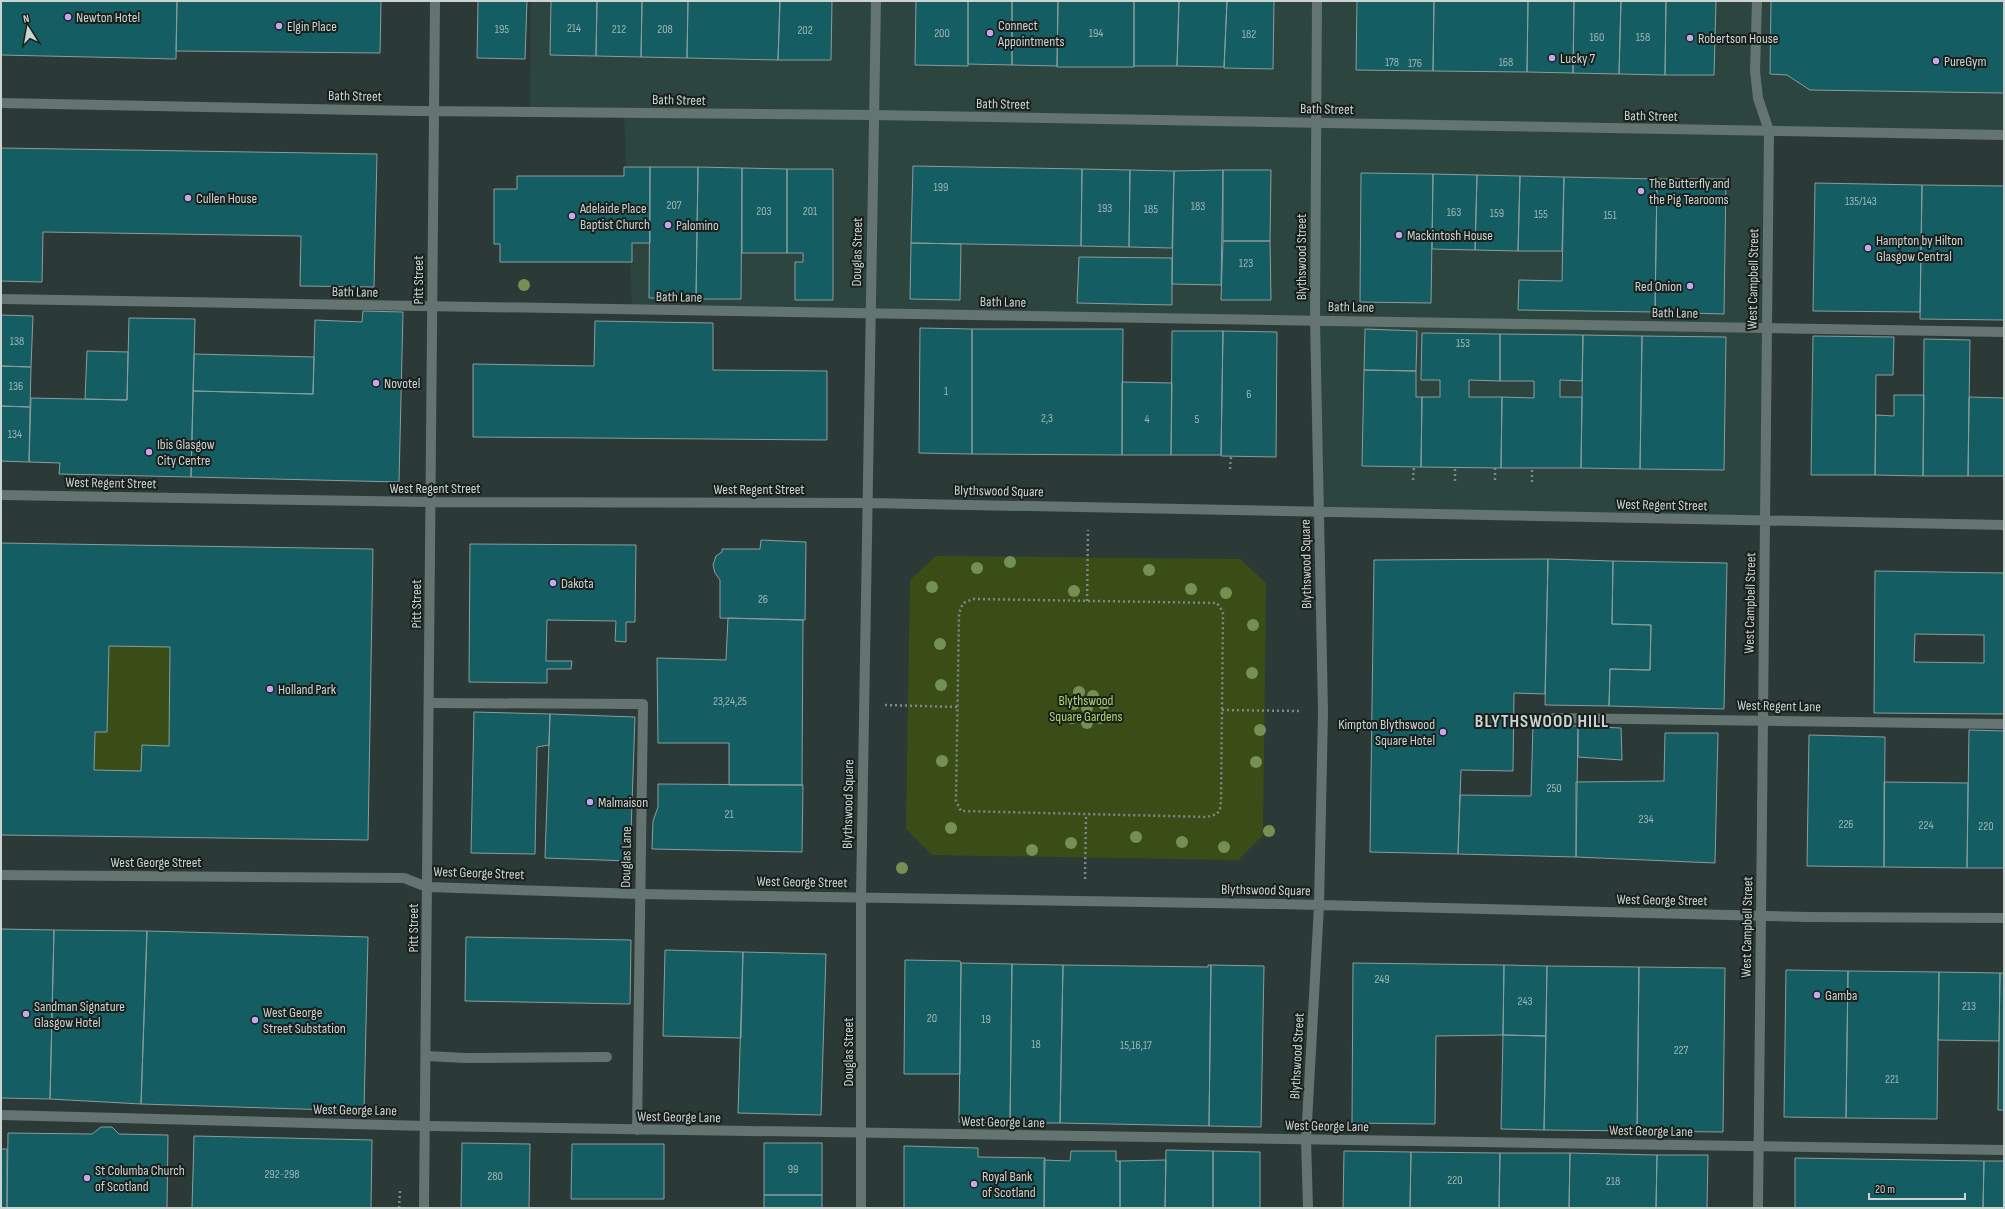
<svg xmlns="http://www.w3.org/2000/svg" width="2005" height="1209" font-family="'Sofia Sans Condensed',sans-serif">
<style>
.built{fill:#2d453f}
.green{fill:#3b4d16}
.building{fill:#145d62;stroke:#8b9d9f;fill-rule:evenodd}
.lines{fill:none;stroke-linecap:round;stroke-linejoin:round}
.path{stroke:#7d8986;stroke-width:2.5;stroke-dasharray:2 3;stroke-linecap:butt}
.lane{stroke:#647470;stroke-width:10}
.street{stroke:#647470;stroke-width:10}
.secondary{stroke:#647470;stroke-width:10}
.tree{fill:#749053}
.poi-dot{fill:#c8a6ef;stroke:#181f1d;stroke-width:1.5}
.labels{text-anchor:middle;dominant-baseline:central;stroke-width:4;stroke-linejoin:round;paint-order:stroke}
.number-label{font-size:12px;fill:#9db6b5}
.poi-label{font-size:14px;fill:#cbd4d1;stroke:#181f1d;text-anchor:start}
.street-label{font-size:14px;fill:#cbd4d1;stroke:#181f1d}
.park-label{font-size:14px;fill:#afd76b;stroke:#181f1d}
.district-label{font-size:18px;font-weight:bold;letter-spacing:1px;fill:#cbd4d1;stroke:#181f1d}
</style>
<rect width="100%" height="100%" fill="#2b3a36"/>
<!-- built -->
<path class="built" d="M531,1h1473v134l-235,-4 -4,389 -445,-7 -5,-193 -683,-10 -8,-197 -94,-1z"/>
<!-- green -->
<path class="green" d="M936,556l304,3 26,24 -3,252 -25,25 -306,-5 -26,-26 4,-249z
M109,646l61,1 -1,99 -27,-1 -1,26 -47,-1 1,-38h12z"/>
<!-- building -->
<path class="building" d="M1,1h176l-1,58 -175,-4z
M177,1h204l-1,52 -204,-2z
M478,1h49l-2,58 -48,-1z
M551,1h46l-1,55 -46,-1z
M597,1h45l-1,56 -45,-1z
M642,1h46l-1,57 -46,-1z
M688,1h92l-2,59 -91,-2z
M780,1h52l-1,59h-53z
M916,1h52v65l-53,-1z
M968,1h44v64l-44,-1z
M1012,1h46l-1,65 -45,-1z
M1058,1h76v66h-77z
M1134,1h45l-2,65h-43z
M1179,1h48l-3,66 -47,-1z
M1227,1h47l-1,68 -49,-1z
M1357,1h77l-1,70 -77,-1z
M1434,1h94l-1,71 -94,-1z
M1528,1h46l-1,72 -46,-1z
M1574,1h47l-2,73 -46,-1z
M1621,1h45l-1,74 -46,-1z
M1666,1h50l-2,74h-49z
M1771,1h233v92l-194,-3 -23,-15 -17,-1z
M1,148l376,6 -3,133 -74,-1 1,-50 -258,-4 -1,50 -41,-1z
M913,166l169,3 -1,77 -170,-3z
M624,167h26v76h-18v19h-132v-18h-6v-55h23v-13h107z
M650,167h48l-2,132 -47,-1z
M698,167l44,1 -1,131h-45z
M742,168l45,1v84h-45z
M787,169h46v131h-38v-38h8v-9h-16z
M1082,169l48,1 -1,77 -48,-1z
M1130,170l44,1 -2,77 -43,-1z
M1223,170l-2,115 -49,-1 2,-113z
M1223,170h48l-1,71h-47z
M1361,173l72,1 -2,129 -71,-1z
M1433,174l44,1 -2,75 -43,-1z
M1477,175l43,1 -2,75 -43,-1z
M1520,176l44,1 -2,74h-44z
M1564,177l93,2 -2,133 -137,-2 1,-30 43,1z
M1657,179h69l-2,135 -69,-2z
M1815,183l107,2 -2,127 -107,-1z
M1922,185l82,1v134l-84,-1z
M1223,241h47l1,59h-50z
M911,243l50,1 -1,56 -50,-1z
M1079,257l93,1v47l-95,-2z
M363,311l40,1 -4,170 -208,-5 2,-86 120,3 2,-74 47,2z
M1,315l32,1 -2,51 -30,-1z
M129,318l66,1 -4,158 -132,-3 1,-11 -31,-1 2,-64 96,2z
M595,321l118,2v47l114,1v69l-354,-3v-73l121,2z
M920,328l52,1v125l-53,-1z
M972,329h151l-1,126 -150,-1z
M1365,329l52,2 -1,40 -52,-1z
M1172,331h51l-2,124h-50z
M1223,331l54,1 -1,125 -55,-1z
M1422,333l78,1v47l-31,-1v17h33l-1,71 -80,-1 1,-70h18v-17h-19z
M1500,334l83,1 -1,46 -22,-1v17h22l-1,71h-80l1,-71 32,1v-17h-34z
M1583,335l59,1 -2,133 -59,-1z
M1642,336l84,1 -2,133 -84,-1z
M1813,336l81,1 -1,38h-17l-1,100h-64z
M1924,339l46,1 -2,136h-45z
M87,351l41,1 -1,48 -42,-1z
M194,354l120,3 -1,37 -120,-3z
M1,366l30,1 -1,40 -29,-1z
M1364,370l52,1v26h6l-1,70 -59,-1z
M1122,382l50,1 -1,72h-49z
M1894,395h30l-1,81 -48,-1 1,-60 18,1z
M1969,397l35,1v78h-36z
M1,406l29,1 -1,55 -28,-1z
M761,540l45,2 -1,78 -85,-2v-38l-5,-7 -2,-8 3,-9 6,-4v-3h38z
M1,543l372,6 -5,291 -367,-5zM109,646l61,1 -1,99 -27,-1 -1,26 -47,-1 1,-38h12z
M470,544l166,1 -1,77h-9v20l-11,-1 1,-20 -69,-1 -1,41h26l-1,8h-24v14l-78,-1z
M1548,559l-3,135 -31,-1 -1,78 -52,-1 -3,84 -88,-2 4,-292z
M1548,559l65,2 -1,63 39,1 -1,45 -40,-1 -1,37 -64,-1z
M1613,561l114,2 -3,146 -115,-3 1,-37 40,1 1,-45 -39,-1z
M1875,571l129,2v141l-130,-1zM1915,634l69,1v28l-70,-1z
M728,618l75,2 -1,165h-73v-42h-71l-1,-85 69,2z
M474,712l76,2 -1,31 -12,2 -2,107 -64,-1z
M550,714l85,3 -5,144 -85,-3z
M1533,724l45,2 -2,131 -118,-3 2,-59 71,1z
M1578,726l43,2 1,32 -44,-3z
M1969,730l35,1v137h-37z
M1665,733h53l-3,130 -139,-6v-75l88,-1z
M1809,735l76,2 -1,130 -77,-1z
M1884,782l84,1 -1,85 -83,-1z
M658,784l145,1 -1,67 -150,-3 1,-28 5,-14z
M1,929l53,1 -4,169 -49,-1z
M54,930l93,1 -6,173 -91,-5z
M147,931l221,6 -4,174 -223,-7z
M466,937l165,3 -1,64 -165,-3z
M665,950l78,2 -2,86 -78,-2z
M743,952l83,2 -5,161 -83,-2z
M905,960l55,1 1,2 -1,111h-56z
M961,963l51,1 -2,159 -51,-1z
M1353,963l151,2 -1,70 -67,1 -1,88 -83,-1z
M1012,964l51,1 -3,158h-50z
M1063,965l145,2v-2h3l-2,161 -149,-3z
M1211,965l53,1 -3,161 -52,-1z
M1504,965l43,1 -1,70 -43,-1z
M1547,966l92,1 -2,164 -93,-1z
M1639,967l86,1 -2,164 -86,-1z
M1786,970l62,1 -2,147 -62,-1z
M1848,971l91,1 -2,147 -91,-1z
M1939,972l61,1 -1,68 -61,-1z
M2000,973h4v137h-6z
M1503,1035l43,1 -2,94 -43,-1z
M101,1127h11l7,7 49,1 -1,73h-160l1,-75 84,1z
M194,1136l178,4 -1,68h-179z
M462,1143l68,1 -1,64h-68z
M764,1143h58v52h-58z
M572,1144h92v55h-93z
M904,1146l74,2v9l67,1 -1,50h-140z
M1,1149h6v59h-6z
M1166,1150l47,1v57h-48z
M1071,1151h45v10h4v47h-76v-48l26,1z
M1213,1151l47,1v56h-47z
M1344,1151l67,1 -1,56h-67z
M1411,1152l89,1 -1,55h-89z
M1500,1153h70l-1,55h-70z
M1570,1153l87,2 -1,53h-87z
M1657,1155h51l-1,53h-51z
M1795,1158l189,3 -1,47h-188z
M1166,1160l-1,48h-45v-47z
M1984,1161h20v47h-21z
M764,1195h58v13h-58z"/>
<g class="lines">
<!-- path -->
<path class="path" d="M1495,468v13
M1230,469l1,-12
M1413,480l1,-13
M1455,481v-14
M1532,482v-14
M973,599l244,4 6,9 -2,189 -1,8 -3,5 -10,3 -246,-6 -5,-10 3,-188 4,-10z
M1087,601l1,-71
M885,705l72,2
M1222,710l79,1
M1085,879l1,-65
M399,1208l1,-17"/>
<!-- lane -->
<path class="lane" d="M1757,1l-2,70 3,27 11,33
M1,299l2003,33
M429,703l214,1 -6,426
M1554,718l450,6
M427,1056l38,2 142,-1
M1,1115l425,11 1578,24"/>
<!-- street -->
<path class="street" d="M1,495l429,7 438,1 1136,22
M1,875l403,3 23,9 213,7 639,10 529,13 196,1
M424,1208l11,-1207
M861,1208v-311l15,-896
M1308,1208l-2,-68 13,-234 4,-195 -8,-391 2,-319
M1758,1208l11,-1077"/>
<!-- secondary -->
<path class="secondary" d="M1,103l414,8 458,4 1131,20"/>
</g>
<!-- trees -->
<g class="tree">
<circle cx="524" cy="285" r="6"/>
<circle cx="1010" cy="562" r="6"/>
<circle cx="977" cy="568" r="6"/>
<circle cx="1149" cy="570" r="6"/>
<circle cx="932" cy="587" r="6"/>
<circle cx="1191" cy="589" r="6"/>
<circle cx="1074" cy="591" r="6"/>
<circle cx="1226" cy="593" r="6"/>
<circle cx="1253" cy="625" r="6"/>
<circle cx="940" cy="644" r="6"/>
<circle cx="1252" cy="673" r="6"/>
<circle cx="941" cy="685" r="6"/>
<circle cx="1079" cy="692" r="6"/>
<circle cx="1093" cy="696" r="6"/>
<circle cx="1074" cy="704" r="6"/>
<circle cx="1104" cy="704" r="6"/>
<circle cx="1087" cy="708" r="6"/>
<circle cx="1072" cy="718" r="6"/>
<circle cx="1100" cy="718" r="6"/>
<circle cx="1087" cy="723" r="6"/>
<circle cx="1260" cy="730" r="6"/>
<circle cx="942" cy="761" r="6"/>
<circle cx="1256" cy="762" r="6"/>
<circle cx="951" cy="828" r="6"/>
<circle cx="1269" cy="831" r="6"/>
<circle cx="1136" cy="837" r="6"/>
<circle cx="1182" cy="842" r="6"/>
<circle cx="1071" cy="843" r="6"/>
<circle cx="1224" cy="847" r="6"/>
<circle cx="1032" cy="850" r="6"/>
<circle cx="902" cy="868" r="6"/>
</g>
<!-- markers -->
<g class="poi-dot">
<circle cx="68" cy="17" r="4"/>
<circle cx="279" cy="26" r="4"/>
<circle cx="990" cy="33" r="4"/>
<circle cx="1690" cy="38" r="4"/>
<circle cx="1552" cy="58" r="4"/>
<circle cx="1936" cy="61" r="4"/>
<circle cx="1641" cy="191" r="4"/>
<circle cx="188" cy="198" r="4"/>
<circle cx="572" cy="216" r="4"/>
<circle cx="668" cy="225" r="4"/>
<circle cx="1399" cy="235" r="4"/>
<circle cx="1868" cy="248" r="4"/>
<circle cx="1690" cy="286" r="4"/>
<circle cx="376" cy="383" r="4"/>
<circle cx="149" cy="452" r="4"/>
<circle cx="553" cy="583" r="4"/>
<circle cx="270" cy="689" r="4"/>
<circle cx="1443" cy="732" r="4"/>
<circle cx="590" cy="802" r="4"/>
<circle cx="1817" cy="995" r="4"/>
<circle cx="26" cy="1014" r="4"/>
<circle cx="255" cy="1020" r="4"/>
<circle cx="87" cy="1178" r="4"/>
<circle cx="974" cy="1184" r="4"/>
</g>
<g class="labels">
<!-- number labels -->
<g class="number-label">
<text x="574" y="28">214</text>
<text x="502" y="29">195</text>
<text x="619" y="29">212</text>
<text x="665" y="29">208</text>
<text x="805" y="30">202</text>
<text x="942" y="33">200</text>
<text x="1096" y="33">194</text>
<text x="1249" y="34">182</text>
<text x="1597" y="37">160</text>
<text x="1643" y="37">158</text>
<text x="1392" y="62">178</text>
<text x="1506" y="62">168</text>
<text x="1415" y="63">176</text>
<text x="941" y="187">199</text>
<text x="1861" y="201">135/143</text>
<text x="674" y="205">207</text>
<text x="1198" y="206">183</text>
<text x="1105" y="208">193</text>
<text x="1151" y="209">185</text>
<text x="764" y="211">203</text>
<text x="810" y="211">201</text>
<text x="1454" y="212">163</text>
<text x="1497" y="213">159</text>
<text x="1541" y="214">155</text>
<text x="1610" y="215">151</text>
<text x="1246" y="263">123</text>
<text x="17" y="341">138</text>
<text x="1463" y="343">153</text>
<text x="16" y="386">136</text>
<text x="946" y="391">1</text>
<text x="1249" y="394">6</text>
<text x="1047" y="418">2,3</text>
<text x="1147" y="419">4</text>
<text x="1197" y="419">5</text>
<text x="15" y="434">134</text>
<text x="763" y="599">26</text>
<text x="730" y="701">23,24,25</text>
<text x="1554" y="788">250</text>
<text x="729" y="814">21</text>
<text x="1646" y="819">234</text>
<text x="1846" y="824">226</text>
<text x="1926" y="825">224</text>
<text x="1986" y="826">220</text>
<text x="1382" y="979">249</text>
<text x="1525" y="1001">243</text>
<text x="1969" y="1006">213</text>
<text x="932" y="1018">20</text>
<text x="986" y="1019">19</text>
<text x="1036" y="1044">18</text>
<text x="1136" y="1045">15,16,17</text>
<text x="1681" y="1050">227</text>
<text x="1892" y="1079">221</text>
<text x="793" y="1169">99</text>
<text x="282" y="1174">292-298</text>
<text x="495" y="1176">280</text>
<text x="1455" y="1180">220</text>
<text x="1613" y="1181">218</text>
</g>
<!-- poi labels -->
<g class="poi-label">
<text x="76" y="17">Newton Hotel</text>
<text x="998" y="25">Connect<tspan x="998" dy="16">Appointments</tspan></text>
<text x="287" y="26">Elgin Place</text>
<text x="1698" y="38">Robertson House</text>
<text x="1560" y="58">Lucky 7</text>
<text x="1944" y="61">PureGym</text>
<text x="1649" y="183">The Butterfly and<tspan x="1649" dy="16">the Pig Tearooms</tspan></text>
<text x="196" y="198">Cullen House</text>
<text x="580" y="208">Adelaide Place<tspan x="580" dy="16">Baptist Church</tspan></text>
<text x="676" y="225">Palomino</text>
<text x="1407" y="235">Mackintosh House</text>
<text x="1876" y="240">Hampton by Hilton<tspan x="1876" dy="16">Glasgow Central</tspan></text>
<text x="1682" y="286" text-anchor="end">Red Onion</text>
<text x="384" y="383">Novotel</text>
<text x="157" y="444">Ibis Glasgow<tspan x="157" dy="16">City Centre</tspan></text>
<text x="561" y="583">Dakota</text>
<text x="278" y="689">Holland Park</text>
<text x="1435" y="724" text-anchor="end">Kimpton Blythswood<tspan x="1435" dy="16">Square Hotel</tspan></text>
<text x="598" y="802">Malmaison</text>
<text x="1825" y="995">Gamba</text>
<text x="34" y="1006">Sandman Signature<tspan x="34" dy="16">Glasgow Hotel</tspan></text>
<text x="263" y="1012">West George<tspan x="263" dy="16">Street Substation</tspan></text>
<text x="95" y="1170">St Columba Church<tspan x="95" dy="16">of Scotland</tspan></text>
<text x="982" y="1176">Royal Bank<tspan x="982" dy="16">of Scotland</tspan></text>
</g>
<!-- street labels -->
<g class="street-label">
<text transform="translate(355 96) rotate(1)">Bath Street</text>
<text transform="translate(679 100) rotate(1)">Bath Street</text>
<text transform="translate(1003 104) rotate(1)">Bath Street</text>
<text transform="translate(1327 109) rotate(1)">Bath Street</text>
<text transform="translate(1651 116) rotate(1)">Bath Street</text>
<text transform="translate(857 252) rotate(-89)">Douglas Street</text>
<text transform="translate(1301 257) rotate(-90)">Blythswood Street</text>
<text transform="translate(1753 279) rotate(-89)">West Campbell Street</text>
<text transform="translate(418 280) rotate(-90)">Pitt Street</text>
<text transform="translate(355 292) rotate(1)">Bath Lane</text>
<text transform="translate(679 297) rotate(1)">Bath Lane</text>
<text transform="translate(1003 302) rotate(1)">Bath Lane</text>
<text transform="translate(1351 307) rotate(1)">Bath Lane</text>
<text transform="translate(1675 313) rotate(1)">Bath Lane</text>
<text transform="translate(111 483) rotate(1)">West Regent Street</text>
<text x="435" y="488">West Regent Street</text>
<text x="759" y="489">West Regent Street</text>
<text transform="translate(999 491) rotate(1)">Blythswood Square</text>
<text transform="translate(1662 505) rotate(1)">West Regent Street</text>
<text transform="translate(1306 564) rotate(-91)">Blythswood Square</text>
<text transform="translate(1750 603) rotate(-89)">West Campbell Street</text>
<text transform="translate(416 604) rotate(-90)">Pitt Street</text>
<text transform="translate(1779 706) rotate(1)">West Regent Lane</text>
<text transform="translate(848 804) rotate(-89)">Blythswood Square</text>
<text transform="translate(626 857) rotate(-89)">Douglas Lane</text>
<text x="156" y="862">West George Street</text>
<text transform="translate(479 873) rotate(2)">West George Street</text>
<text transform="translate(802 882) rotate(1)">West George Street</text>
<text transform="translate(1266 890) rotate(1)">Blythswood Square</text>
<text transform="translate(1662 900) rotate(1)">West George Street</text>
<text transform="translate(1747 927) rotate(-89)">West Campbell Street</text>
<text transform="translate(413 928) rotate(-90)">Pitt Street</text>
<text transform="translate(848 1052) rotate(-90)">Douglas Street</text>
<text transform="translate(1297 1056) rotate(-87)">Blythswood Street</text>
<text transform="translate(355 1110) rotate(1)">West George Lane</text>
<text transform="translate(679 1117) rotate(1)">West George Lane</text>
<text transform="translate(1003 1122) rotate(1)">West George Lane</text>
<text transform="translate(1327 1126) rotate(1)">West George Lane</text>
<text transform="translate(1651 1131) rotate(1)">West George Lane</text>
</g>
<!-- park labels -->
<g class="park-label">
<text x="1086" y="700">Blythswood<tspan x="1086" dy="16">Square Gardens</tspan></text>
</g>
<!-- district labels -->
<g class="district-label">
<text x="1542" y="721">BLYTHSWOOD HILL</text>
</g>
</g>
<!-- border -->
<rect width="2005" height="1209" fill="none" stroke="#cbd4d1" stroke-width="4"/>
<!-- north arrow -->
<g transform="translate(28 28) rotate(349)" stroke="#181f1d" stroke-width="3" paint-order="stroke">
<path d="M0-3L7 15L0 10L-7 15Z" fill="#cbd4d1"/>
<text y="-6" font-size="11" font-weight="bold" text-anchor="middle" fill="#cbd4d1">N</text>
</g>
<!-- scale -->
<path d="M1869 1193v6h96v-6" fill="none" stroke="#cbd4d1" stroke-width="2"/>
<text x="1875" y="1193" font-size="12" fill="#cbd4d1" stroke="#181f1d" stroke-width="3" paint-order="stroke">20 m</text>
</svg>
